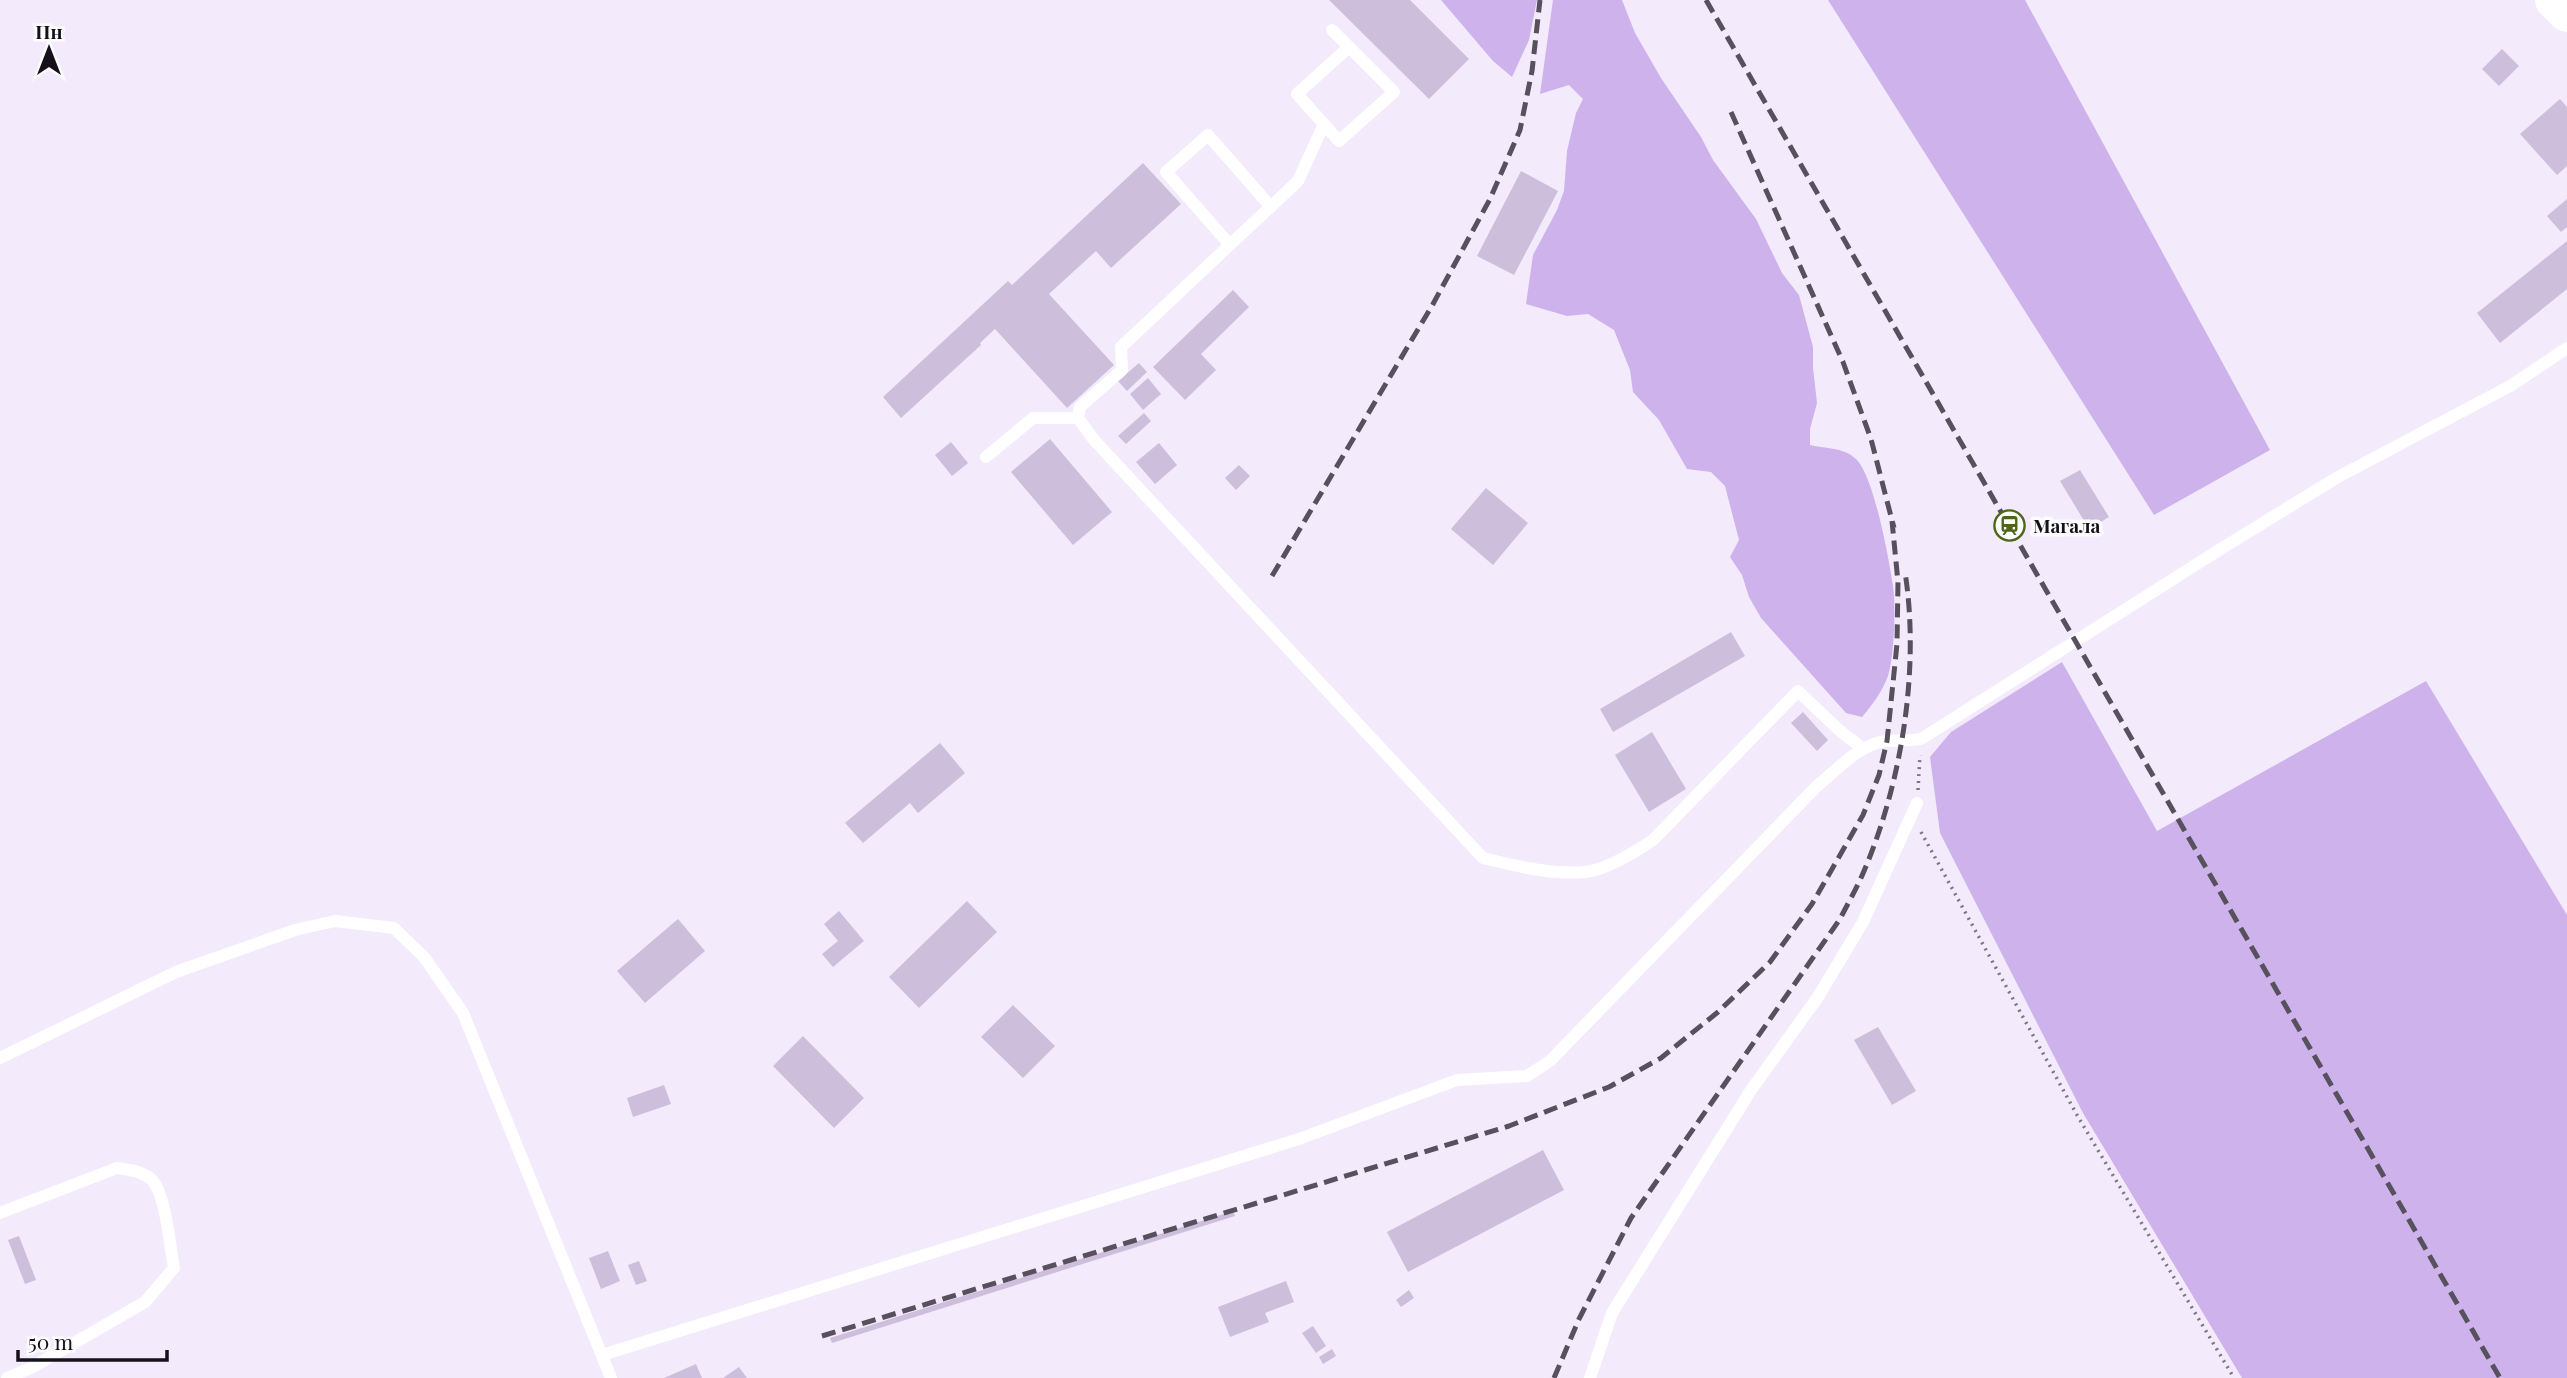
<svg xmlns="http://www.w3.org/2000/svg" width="2567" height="1378" font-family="'Playfair Display',serif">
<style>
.green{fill:#ceb2eb}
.building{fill:#cdbfdc}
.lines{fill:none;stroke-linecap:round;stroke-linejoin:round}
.path{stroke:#7c7583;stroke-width:3.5;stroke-dasharray:2 5;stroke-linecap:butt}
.service{stroke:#fff;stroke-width:12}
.trunk{stroke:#fff;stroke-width:38}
.rail{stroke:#57505d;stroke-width:5;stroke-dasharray:14 7;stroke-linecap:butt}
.labels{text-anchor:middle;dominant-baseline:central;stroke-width:7;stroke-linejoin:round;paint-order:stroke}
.poi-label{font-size:19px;font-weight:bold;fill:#15101a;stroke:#fcfcfc;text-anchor:start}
</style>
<rect width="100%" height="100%" fill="#f3eafc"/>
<!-- green -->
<path class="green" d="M1441,0h96l-8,40 -17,37 -19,-16z
M1553,0h69l13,33 26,45 40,59 12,23 43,59 26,54 17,22 14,52v21l4,35 -7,26v16c16,4 33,2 46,14 18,17 33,100 37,127 3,20 1,72 -5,90 -6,16 -15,28 -26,41l-16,-4 -85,-95 -12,-21 -7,-22 -12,-18 9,-17 -14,-54 -14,-14 -24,-3 -28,-49 -26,-28 -3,-22 -16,-40 -26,-16 -21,2 -41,-12 7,-49 24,-45 7,-19 3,-40 9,-38 7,-14 -14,-14 -29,9z
M1828,0h197l245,450 -116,65z
M2062,662l95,169 269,-150 141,234v463h-325l-159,-265 -143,-280 -10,-76 21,-25z"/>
<!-- building -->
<path class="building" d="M1329,0h81l59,59 -40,40z
M2502,49l17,17 -20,20 -17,-17z
M2560,99l7,8v59l-10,9 -37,-41z
M1143,163l38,41 -70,64 -15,-17 -47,43 65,71 -47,43 -72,-79 -15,14 1,2 -80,73 -18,-21 125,-116 4,4z
M1521,171l37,20 -44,84 -37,-19z
M2567,199v28l-6,5 -14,-16z
M2567,241v48l-67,54 -23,-30z
M1233,290l16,17 -48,47 15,16 -31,30 -32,-33z
M1139,363l8,9 -20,19 -9,-10z
M1148,378l13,16 -18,16 -13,-16z
M1144,413l7,8 -25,23 -8,-8z
M1050,439l62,73 -39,33 -62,-73z
M951,442l17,21 -16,13 -17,-21z
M1159,443l18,22 -22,19 -19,-22z
M1239,465l11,11 -14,14 -11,-12z
M2080,470l29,47 -20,12 -29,-48z
M1486,488l42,35 -35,42 -42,-36z
M1731,632l14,24 -132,76 -13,-23z
M1803,712l25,28 -11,11 -26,-28z
M1652,732l34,57 -37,23 -34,-57z
M940,743l25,30 -47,40 -8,-10 -47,40 -18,-20z
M967,901l30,31 -78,76 -30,-31z
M839,911l25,30 -31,26 -11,-13 16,-13 -14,-17z
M678,919l27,32 -60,52 -28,-32z
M1013,1005l42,41 -32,32 -42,-41z
M1878,1027l38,64 -24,14 -38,-65z
M803,1036l61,62 -30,30 -61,-62z
M664,1085l7,19 -38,13 -6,-19z
M1543,1150l21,40 -156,82 -21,-40z
M1233,1211l2,5 -403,127 -2,-5z
M19,1236l17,44 -11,4 -17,-44z
M608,1251l12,30 -19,8 -12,-31z
M639,1261l8,20 -11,4 -8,-20z
M1286,1281l8,21 -29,11 4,9 -39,15 -12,-30z
M1409,1290l5,8 -13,9 -5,-7z
M1313,1326l13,20 -10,7 -14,-20z
M1332,1349l4,7 -13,8 -4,-7z
M696,1364l6,14h-38z
M739,1367l8,11h-24z"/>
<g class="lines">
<!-- path -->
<path class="path" d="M1918,790l2,-35
M1921,832l156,283 157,263"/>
<!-- service -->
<path class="service" d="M1332,30l62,62 -55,49 -42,-47 52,-47
M1324,124l-26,57 -177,166 1,23 -42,37 -2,11 16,22 389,418c33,8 68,17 102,14 22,-2 50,-20 68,-32l145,-149 41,39 24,19
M1230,245l-64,-73 42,-37 63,72
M986,457l47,-39h45
M0,1058l176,-86 119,-42 40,-9 59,7 30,29 39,56 148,365
M0,1213l117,-45c13,2 26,3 36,13 13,16 17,66 21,87l-29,34 -114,66 -24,10
M602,1355l697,-216 158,-59 70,-4 23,-15 267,-275c20,-16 43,-43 70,-45 11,-1 22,0 34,-2l306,-194 111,-68 174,-92 55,-37
M1590,1378l22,-65 139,-223 67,-93 45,-75 54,-119"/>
<!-- trunk -->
<path class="trunk" d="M2554,0l13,13"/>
<!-- rail -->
<path class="rail" d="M1706,0l794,1378
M1731,112l112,250 28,77 23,89
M1272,576l161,-272 57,-105 30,-69 12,-59 8,-71
M822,1336l687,-210 100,-39 52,-29 57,-46 52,-50 42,-58 51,-89 16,-40 8,-34 10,-97 1,-62 -6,-61
M1554,1378l25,-59 52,-101 209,-299c8,-16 17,-31 24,-48 38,-89 56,-203 41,-299"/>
</g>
<!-- icons -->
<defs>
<symbol id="station-ring" viewBox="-11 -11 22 22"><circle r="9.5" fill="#fcfcfc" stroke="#4c6719" stroke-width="1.5"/><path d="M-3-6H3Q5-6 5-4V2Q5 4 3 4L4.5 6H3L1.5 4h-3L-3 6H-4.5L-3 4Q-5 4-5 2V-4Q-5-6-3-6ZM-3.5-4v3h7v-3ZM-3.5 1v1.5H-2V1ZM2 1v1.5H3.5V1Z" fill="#4c6719"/></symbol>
</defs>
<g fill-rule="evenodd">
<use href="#station-ring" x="1992" y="508" width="35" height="35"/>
</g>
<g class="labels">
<!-- poi labels -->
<g class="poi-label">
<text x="2033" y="525">Магала</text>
</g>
</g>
<!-- north arrow -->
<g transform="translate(49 49)" stroke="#fcfcfc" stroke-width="5" paint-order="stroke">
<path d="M0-5L12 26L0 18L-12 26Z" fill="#15101a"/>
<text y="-10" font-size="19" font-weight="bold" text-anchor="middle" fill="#15101a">Пн</text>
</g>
<!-- scale -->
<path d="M18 1350v10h149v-10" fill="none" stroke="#15101a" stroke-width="3.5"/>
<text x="28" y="1350" font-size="21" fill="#15101a" stroke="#fcfcfc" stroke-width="5" paint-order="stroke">50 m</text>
</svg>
